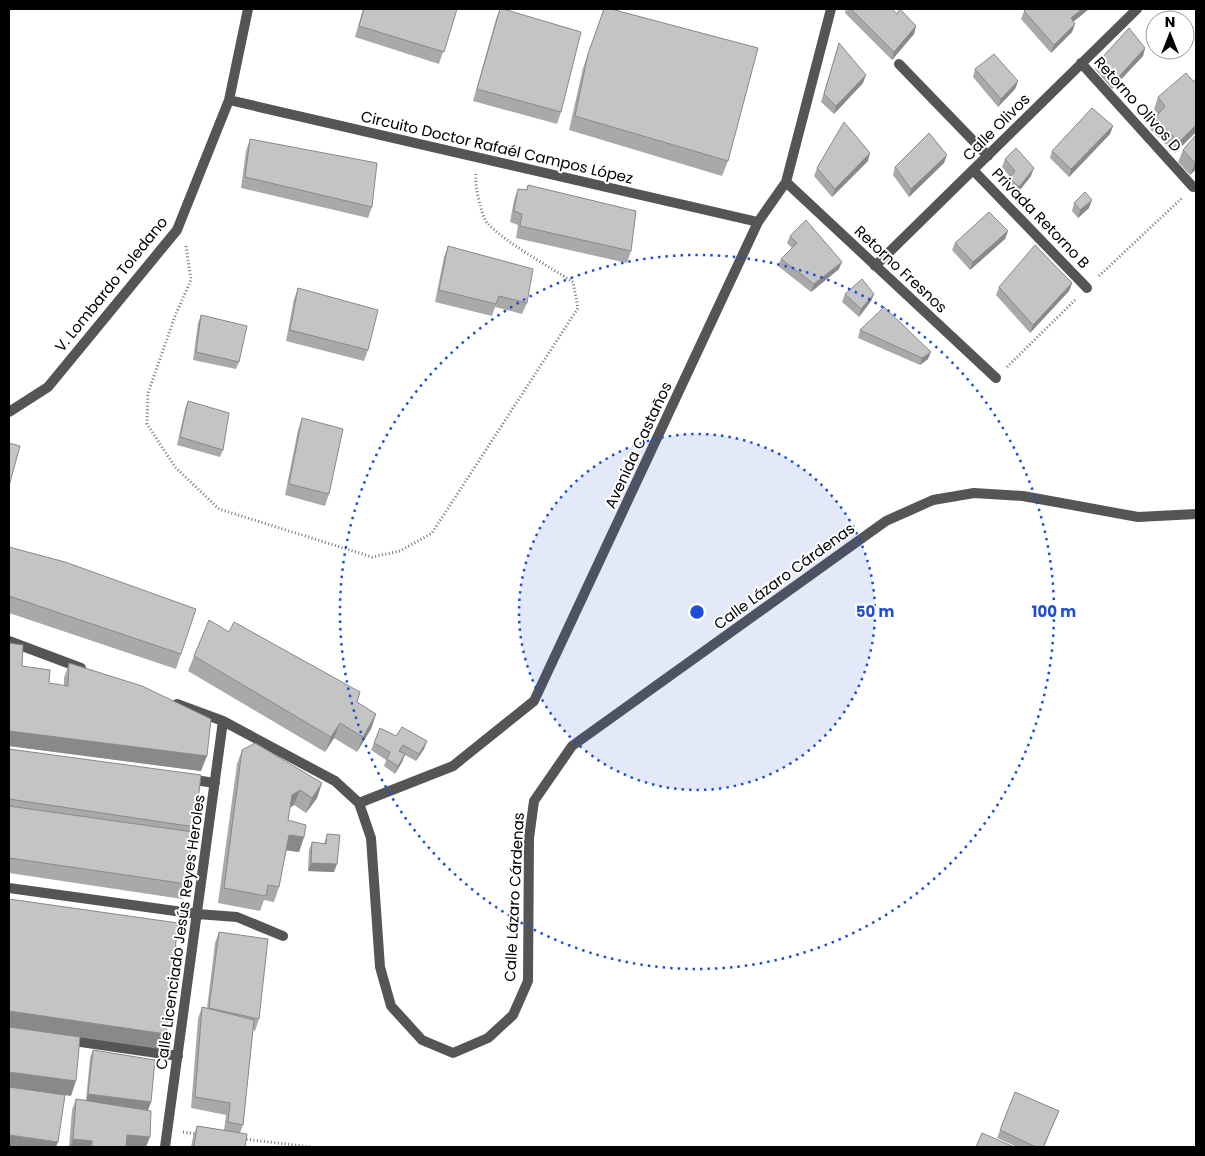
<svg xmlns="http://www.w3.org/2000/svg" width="1205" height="1156" font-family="Poppins,sans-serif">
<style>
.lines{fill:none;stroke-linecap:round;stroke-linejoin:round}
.path{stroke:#777;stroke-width:3;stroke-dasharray:1 2.5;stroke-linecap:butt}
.street{stroke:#555;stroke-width:10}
.wall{fill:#a9a9a9}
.shaded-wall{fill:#898989}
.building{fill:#c4c4c4;stroke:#898989}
.ring{fill:none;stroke:#1d4ed8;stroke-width:2.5;stroke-dasharray:2.5 5}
.labels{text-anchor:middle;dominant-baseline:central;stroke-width:4;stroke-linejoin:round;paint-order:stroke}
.street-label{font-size:15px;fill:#000;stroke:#fff}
.centre{fill:#1d4ed8;stroke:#fff;stroke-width:2.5}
.ring-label{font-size:15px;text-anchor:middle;font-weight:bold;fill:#1d4ed8;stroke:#fff;stroke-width:4;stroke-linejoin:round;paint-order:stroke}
</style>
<rect width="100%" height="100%" fill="#fff"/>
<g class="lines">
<!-- path -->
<path class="path" d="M186,246l5,34 -16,36 -27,77 -1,31 28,43 44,42 153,48 28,-6 32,-18 146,-225 -5,-26c-25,-16 -65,-38 -85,-58 -7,-7 -14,-42 -12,-51
M1099,276l83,-78
M1007,367l68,-67
M183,1132l14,2
M243,1139l69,8"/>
<!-- street -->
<path class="street" d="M1081,63l112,124
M899,64l89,92
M229,100l529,122
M973,170l114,118
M786,182l210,196
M875,266l262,-257
M9,412l39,-25 129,-157 52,-130 19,-91
M9,641l72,27
M177,704l46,17 112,60 24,22 12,35 9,129 11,39 31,34 31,13 35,-15 25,-23 15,-34 1,-143 5,-37 38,-55 314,-225 47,-21 41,-7 49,3 115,21 58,-3
M188,779l27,4
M359,803l94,-37 81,-65 224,-479 28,-40 45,-173
M9,888l188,26 40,3 46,19
M67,1040l111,16
M165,1147l58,-426"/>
</g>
<!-- wall -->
<path class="wall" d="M363,9h94l-18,55 -84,-27z
M500,9l61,103 -4,12 -84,-23 23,-82z
M604,9l124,152 -6,15 -153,-46 14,-62z
M846,9h46l5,5 19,12 -2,8 -22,26 -47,-47z
M1026,9h63l-16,13 2,2 -3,8 -21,21 -30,-34 3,-8z
M839,43l24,40 -29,31 -13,-12z
M1145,48l-2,8 -31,33 -17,-20 3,-7z
M975,69l43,12 -3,8 -17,18 -25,-30z
M1158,97l38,35 -21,21 -25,-24 5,-11 3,-4 -4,-5z
M1113,126l-3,8 -41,43 -19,-19 2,-7z
M1196,135v34l-6,6 -12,-13 5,-12z
M250,139l122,68 -4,11 -127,-30 5,-37z
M1005,159l26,17 -15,19 -10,-10 4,-8 -8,-10z
M868,161l-36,36 -18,-21 3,-8z
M944,163l-35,34 -16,-22 2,-8z
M528,185l103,66 -4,12 -111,-25 2,-13 -8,-3 4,-22 4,-11 8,1z
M1074,203l15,5 -11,10 -6,-7z
M1008,231l-3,8 -35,31 -18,-20 3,-7z
M790,236l49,33 -28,23 -33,-26 3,-7 11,-11 -5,-5z
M448,246l79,57 -5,11 -27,-7 -3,9 -57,-14 9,-45z
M1072,283l-3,8 -39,42 -34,-38 3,-8z
M298,288l70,62 -4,11 -78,-20 8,-42z
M845,294h29l-3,7 -12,16 -17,-15z
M201,315l38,47 -3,7 -43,-9 5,-37z
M860,330l68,29 -8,6 -62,-27z
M188,401l35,49 -3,7 -43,-12 8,-36z
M302,418l27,76 -4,12 -40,-11 13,-65z
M9,547l172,107 -5,15 -167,-56z
M229,632l128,70 19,12 -5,15 -14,23 -23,-14 -9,14 -137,-81 6,-15z
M9,643l13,23 27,17 15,3v-8l5,-15 132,108 -192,-25z
M380,728l16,8 31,5 -3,8 -8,12 -11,-6 -3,7 -7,12 -11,-8 2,-6 -15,-10z
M9,749l186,78 -2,6 -6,51 -5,15 -173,-26z
M242,750l80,33 -5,15 -11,15 -12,-8 -4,3 -2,12 16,17 -5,15 -13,-2 -7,37 -5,15 -10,-2 -4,11 -42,-8 19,-139z
M327,834l7,38 -26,-1 1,-21 3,-8 12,2z
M219,932l40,87 -4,12 -2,-1 -10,95 -3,8 5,14h-54l2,-10 4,-11 27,4 2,-15 -35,-7 7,-89 4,-12 5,1 8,-65z
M93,1050l58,52 -3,8 -19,-3 17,40h-77l3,-37 4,-11 10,1 4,-42z
M1015,1092l44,19 -15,36h-27l-20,-9z"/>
<!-- shaded-wall -->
<path class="shaded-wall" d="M1082,9h7l-21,17 3,-8z
M1075,24l-3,8 -21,21 3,-8z
M916,26l-2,8 -22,26 2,-8z
M1145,48l-2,8 -31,33 3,-8z
M866,75l-3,8 -29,31 2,-8z
M1018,81l-3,8 -17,18 3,-8z
M1196,125v7l-21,21 4,-11z
M1113,126l-3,8 -41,43 2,-8z
M870,153l-2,8 -36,36 3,-8z
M947,155l-3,8 -35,34 2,-8z
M1196,161v8l-6,6 5,-12z
M1034,168l-3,8 -15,19 3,-8z
M1092,200l-3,8 -11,10 2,-8z
M1008,231l-3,8 -35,31 3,-8z
M842,262l-3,7 -28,23 3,-8z
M1072,283l-3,8 -39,42 3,-8z
M874,294l-3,7 -12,16 2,-8z
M931,352l-3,7 -8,6 2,-7z
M376,714l-5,15 -14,23 6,-15z
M340,723l-6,15 -9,14 6,-15z
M9,731l198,25 -6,15 -192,-25z
M427,741l-3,8 -8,12 3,-7z
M405,754l-3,8 -7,12 3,-8z
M322,783l-5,15 -11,15 6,-15z
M300,790l-6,15 -8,5 6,-15z
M289,835l15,2 -5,15 -16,-2z
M311,863l26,1 -3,8 -26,-1z
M9,1011l157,23 -6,15 -151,-22z
M9,1072l67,9 -5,15 -62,-8z
M88,1094l63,8 -3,8 -62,-8z
M9,1135l49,7 -2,5h-47z
M127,1135l23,2 -4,10 -23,-1z
M73,1139l19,2 -2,6h-20z"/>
<!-- building -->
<path class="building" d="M364,9h93l-13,43 -85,-26z
M500,9h3l78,23 -20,80 -84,-23z
M604,9h7l147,39 -30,113 -153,-45 13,-62z
M851,9h41l5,5 3,-5 16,17 -22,26z
M1026,9h56l-11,9 4,6 -21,21 -30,-34z
M1129,28l16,20 -30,33 -17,-19z
M839,43l27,32 -30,31 -12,-12z
M994,54l24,27 -17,18 -26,-30z
M1186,73l8,9 2,-4v47l-17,17 -24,-24 10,-12 -7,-9z
M1092,108l21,18 -42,43 -19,-18z
M844,122l26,31 -35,36 -18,-21z
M929,133l18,22 -36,34 -16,-22z
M1196,135v26l-1,2 -12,-13z
M250,139l127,24 -5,44 -127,-30z
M1016,148l18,20 -15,19 -10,-9 6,-7 -10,-12z
M528,185l108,26 -5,40 -111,-25 2,-12 -8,-3 4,-22 9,1z
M1085,192l7,8 -12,10 -6,-7z
M989,212l19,19 -35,31 -18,-19z
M806,220l36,42 -28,22 -33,-25 16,-16 -7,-7z
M1035,245l37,38 -39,42 -34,-38z
M448,246l85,23 -6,34 -28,-7 -3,8 -57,-14z
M862,279l12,15 -13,15 -16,-15z
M298,288l80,22 -10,40 -78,-20z
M884,307l47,45 -9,6 -62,-28z
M201,315l46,11 -8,36 -43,-10z
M188,401l41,12 -6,37 -43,-13z
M302,418l41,11 -14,65 -40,-10z
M9,443l11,3 -11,40z
M9,547l56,15 131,47 -15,45 -172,-58z
M209,620l20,12 5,-10 126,70 -3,10 19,12 -13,23 -23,-14 -9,14 -137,-81z
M9,643l14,2 -1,21 28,4 -1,13 19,3 1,-23 73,23 69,33 -4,37 -198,-25z
M402,727l25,14 -8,13 -16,-9 -4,6 6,3 -7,12 -11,-7 3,-7 -16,-9 6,-15 16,8z
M255,743l67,40 -10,15 -12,-8 -8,5 -4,25 18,5 -2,12 -15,-2 -10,52 -11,-2 -2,11 -42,-8 18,-138z
M9,749l192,26 -6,52 -186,-28z
M9,806l184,26 -6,52 -178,-26z
M327,834l13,1 -3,29 -26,-1 1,-21 14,2z
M9,899l169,24 -12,111 -157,-23z
M219,932l49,7 -9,80 -50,-11z
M202,1007l52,13 -11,105 -15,-3 2,-19 -35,-6z
M9,1027l71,10 -4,44 -67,-9z
M93,1050l62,10 -4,42 -63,-8z
M9,1087l56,8 -7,47 -49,-7z
M1015,1092l44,19 -16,36h-7l-36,-17z
M76,1099l75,12 -1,26 -23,-2 -1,12h-34v-6l-19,-2z
M197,1126l50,8 -2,13h-51z
M982,1133l32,14h-38z"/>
<!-- distance rings -->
<circle cx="697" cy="612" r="178" fill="#1d4ed8" fill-opacity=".12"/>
<g class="ring">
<circle cx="697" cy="612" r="178"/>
<circle cx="697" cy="612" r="357"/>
</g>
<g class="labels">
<!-- street labels -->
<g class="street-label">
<text transform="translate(1138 104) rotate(48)">Retorno Olivos D</text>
<text transform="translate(996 127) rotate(-45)">Calle Olivos</text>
<text transform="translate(497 147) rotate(13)">Circuito Doctor Rafaél Campos López</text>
<text transform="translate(1041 218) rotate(46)">Privada Retorno B</text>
<text transform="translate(901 269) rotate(43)">Retorno Fresnos</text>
<text transform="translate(111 284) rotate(-51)">V. Lombardo Toledano</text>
<text transform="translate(638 445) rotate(-65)">Avenida Castaños</text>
<text transform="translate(784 576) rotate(-36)">Calle Lázaro Cárdenas</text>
<text transform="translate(514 897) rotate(-87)">Calle Lázaro Cárdenas</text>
<text transform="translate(180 932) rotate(-82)">Calle Licenciado Jesús Reyes Heroles</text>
</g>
</g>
<circle cx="697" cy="612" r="8" class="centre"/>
<g class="ring-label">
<text x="875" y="617">50 m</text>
<text x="1054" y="617">100 m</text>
</g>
<!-- border -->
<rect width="1205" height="1156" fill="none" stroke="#000000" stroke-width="20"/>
<!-- north arrow -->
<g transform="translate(1170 35)"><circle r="24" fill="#ffffff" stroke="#999999"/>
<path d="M0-4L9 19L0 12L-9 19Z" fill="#000000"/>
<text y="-8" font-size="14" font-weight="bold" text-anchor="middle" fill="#000000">N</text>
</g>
</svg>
